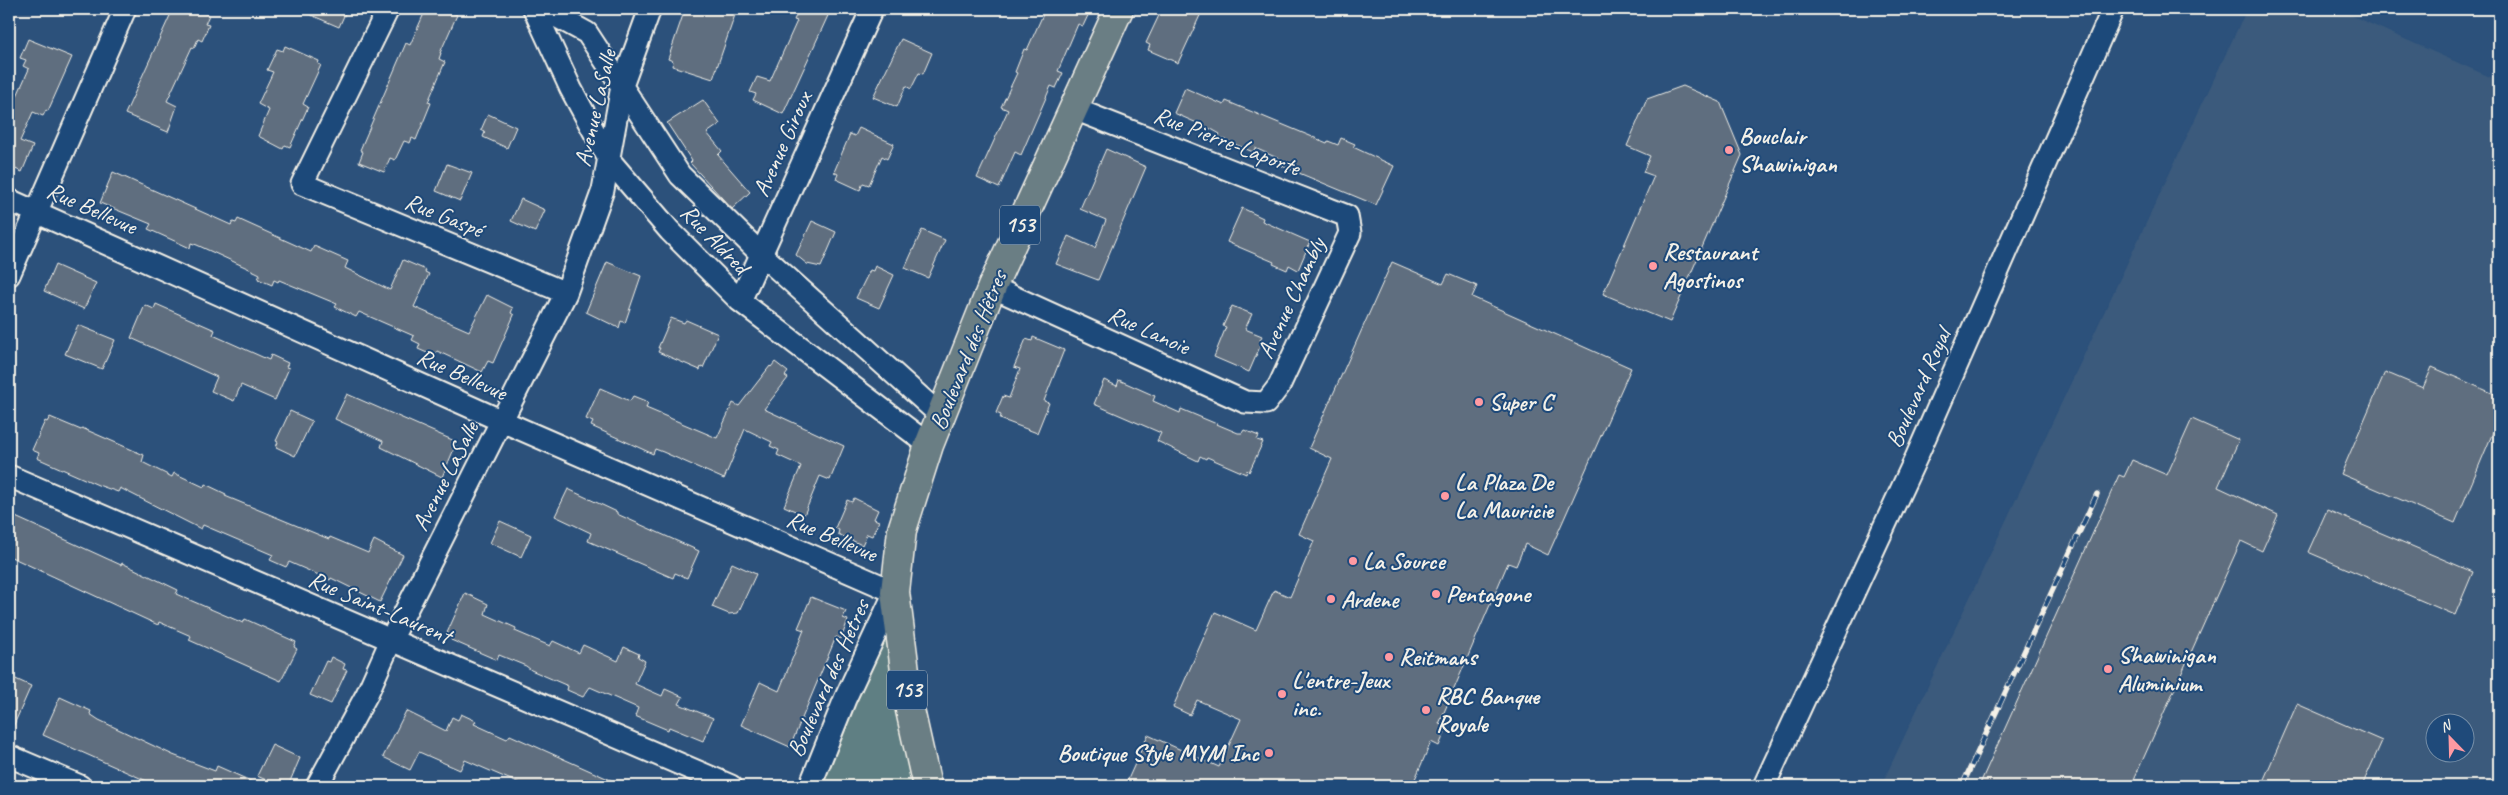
<svg xmlns="http://www.w3.org/2000/svg" width="2508" height="795" font-family="Caveat,sans-serif">
<style>
.built{fill:#3b5a7c;fill-rule:evenodd}
.green{fill:#5f7f83;stroke:#aab8b6}
.building{fill:#5f6e7f;stroke:#f4f1e8}
.lines{fill:none;stroke-linecap:round;stroke-linejoin:round}
.minor-casing{stroke:#f4f1e8;stroke-width:25}
.major-casing{stroke:#f4f1e8;stroke-width:31}
.minor{stroke:#1f4a7a;stroke-width:21}
.major{stroke:#6b7e84;stroke-width:28}
.rail-casing{stroke:#f4f1e8;stroke-width:5.5}
.rail{stroke:#1f4a7a;stroke-width:4;stroke-dasharray:11;stroke-linecap:butt}
.poi-dot{fill:#ff9aa2;stroke:#1f4a7a;stroke-width:2}
.labels{text-anchor:middle;dominant-baseline:central;stroke-width:4;stroke-linejoin:round;paint-order:stroke}
.shield{fill:#1f4a7a;stroke:#b4bfc7;stroke-width:1}
.shield-label{font-size:22px;font-weight:bold;fill:#f4f1e8}
.street-label{font-size:24px;fill:#f4f1e8;stroke:#1f4a7a}
.poi-label{font-size:24px;font-weight:bold;fill:#f4f1e8;stroke:#1f4a7a;text-anchor:start}
</style>
<rect width="100%" height="100%" fill="#2c517b"/>
<filter id="ink" filterUnits="userSpaceOnUse"><feTurbulence type="fractalNoise" baseFrequency=".02" numOctaves="2"/><feDisplacementMap in="SourceGraphic" scale="10" xChannelSelector="R" yChannelSelector="G"/><feConvolveMatrix kernelMatrix="1 2 1 2 8 2 1 2 1" color-interpolation-filters="sRGB"/></filter>
<g filter="url(#ink)">
<!-- built -->
<path class="built" d="M2247,9h90l162,72v705h-618zM2436,722h30v30h-30z"/>
<!-- green -->
<path class="green" d="M895,592l32,194h-116z"/>
<!-- building -->
<path class="building" d="M173,9h23l13,6 -4,9 4,1 -7,16 -4,-2 -4,9 -2,-1 -25,54 10,5 -9,26 -43,-18z
M297,9h50l-8,18z
M426,9h18l13,6 -17,38h1l-2,6 6,3 -17,40 3,1 -15,37 -4,-2 -2,5 -6,-2 -9,19 -5,-2 -6,14 -25,-10 4,-10 -3,-2 46,-107 4,2z
M685,9h52l-24,70 -41,-13 1,-5 -5,-2z
M799,9h32l-48,105 -30,-14 3,-6 -6,-2 7,-15 13,4 27,-60 -3,-1z
M1042,9h49l-8,17 -5,-2 -20,47 5,2 -7,15 -5,-2 -30,69 -6,-3 -16,36 -22,-10 31,-68 -7,-3 16,-34 -2,-1 9,-23 3,1 18,-40z
M1162,9h41l-25,54 -30,-13 2,-5 -4,-2z
M28,39l44,18 -24,54 -2,-1 -3,6 -10,-4 -13,29 13,5 -11,26 -13,-6v-52l20,-45 -6,-3 3,-6 -6,-2z
M901,39l31,14 -9,21 -4,-1 -8,16 -5,-3 -9,21 -24,-10z
M285,46l34,15 -1,3 3,1 -18,39 5,3 -18,40 -5,-2 -2,4 -25,-13 11,-26 -11,-6 15,-32 -6,-2 10,-21 6,2z
M1683,86l37,16 22,53 -72,167 -67,-28 51,-118 -11,-4 7,-16 -23,-10 20,-47z
M1185,88l39,17 2,-4 101,42 1,-2 10,4 3,-7 14,6 -2,3 41,19 -18,39 -94,-39 2,-5 -29,-13 -2,4 -35,-15 2,-3 -7,-4 -39,-17z
M703,100l17,24 -13,9 15,18 -4,4 32,37 -18,17 -42,-46 2,-2 -25,-38z
M488,114l28,13 -9,21 -24,-11 2,-5 -4,-2z
M859,128l35,16 -7,15 -5,-3 -13,29 -6,-2 -3,7 -24,-11 2,-5 -4,-2 16,-38 5,2z
M1106,149l40,18 -48,113 -42,-16 12,-28 27,12 11,-28 -26,-11z
M447,164l25,9 -12,28 -24,-10z
M113,172l118,53 2,-3 3,1 2,-4 73,33 3,-6 34,15 -3,7 45,22 13,-30 23,10 -1,2 4,2 -15,33 55,24 18,-36 26,13 -2,5 3,2 -21,48 -5,-2 -6,11 -45,-21 -3,5 -16,-7 2,-5 -8,-4 2,-4 -55,-24 -3,5 -4,-2 -17,-8 2,-3 -58,-24 -1,2 -4,-2 -2,5 -14,-6 2,-5 -4,-2 -59,-27 -6,-2 -1,5 -11,-5 -31,-14 3,-5 -51,-21z
M521,199l24,11 -10,22 -24,-11z
M1242,208l21,10 -1,3 48,21 -12,28 -9,-5 -2,5 -14,-6 1,-2 -47,-20z
M812,221l24,11 -15,35 -14,-3 -11,-9z
M922,230l23,10 -17,38 -23,-10z
M607,262l34,14 -16,47 -4,-2 -2,7 -33,-16z
M1392,262l51,22 5,-10 29,12 -5,11 159,71 -83,187 -23,-11 -9,22 -8,-3 -69,161 8,3 -8,19 -8,-4 -19,44h-287l23,-51 71,32 22,-48 -44,-19 -7,15 -17,-8 42,-95 41,18 18,-40 16,7 24,-56 -15,-7 33,-75 -23,-11z
M55,265l41,18 -12,26 -40,-18z
M875,266l19,9 -15,33 -23,-10 14,-28 3,1z
M156,304l59,26 -2,5 56,25 2,-5 17,8 -2,4 3,1 -14,32 -34,-15 -7,16 -23,-10 6,-14 -86,-39 14,-33 9,4z
M1232,306l20,8 -7,15 17,7 -2,4 2,2 -13,30 -35,-15 12,-30 -3,-1z
M671,318l13,5 2,-3 32,14 -15,34 -2,-1 -1,3 -42,-18 2,-4h-2z
M78,325l37,15 -13,29 -37,-15z
M1033,337l31,13 -20,51 5,2 -12,30 -37,-14 1,-4 -5,-2 7,-17 6,2 11,-29 -6,-2 12,-28 6,2z
M775,362l13,10 -3,4 3,2 -24,31 80,37 -14,34 -10,-4 -16,39 -20,-9 17,-40 -24,-11 2,-5 -9,-4 2,-4 -27,-13 -21,50 -61,-27 -8,-3 -2,5 -24,-11 -38,-17 2,-4 -7,-3 14,-31 30,13 3,-5 15,6 -2,6 71,30 16,-35 6,3 31,-40 1,1z
M2432,367l67,29v22l-44,105 -114,-49 44,-102 38,16z
M1104,380l13,6 2,-6 36,16 -2,5 27,12 1,-4 57,24h4l2,-3 15,6 -2,4 6,2 -14,30 -2,-2 -1,4 -39,-17 -1,2 -6,-3 -2,5 -41,-20 4,-8 -67,-29z
M347,394l110,48 -15,35 -61,-30 2,-6 -48,-22z
M290,411l22,10 -17,35 -19,-9 2,-5 -2,-1z
M50,417l31,13 1,-2 62,27 -2,7 30,15 2,-4 30,14 1,-3 21,10 -1,2 104,43 1,-2 38,16 6,-13 29,15 -23,47 -49,-24 -1,2 -41,-18 -3,5 -16,-7 3,-5 -70,-30 -2,4 -81,-41 -2,4 -20,-7 -61,-27 2,-5 -7,-3 13,-29 2,1z
M2192,419l47,21 -21,47 60,28 -16,36 -21,-10 -110,245h-152l140,-311 5,2 8,-17 35,15z
M568,489l49,23v2l82,37 -12,27 -12,-5 -2,5 -85,-37 3,-8 -36,-17z
M854,498l24,12 -4,9 5,2 -7,15 -5,-2 -5,11 -24,-11 1,-4 -4,-2 12,-28 5,2z
M2327,510l146,62 -18,43 -147,-63z
M9,514l112,51 1,-2 25,12 31,15 -2,4 16,7 51,22 2,-4 51,23 -2,5 3,2 -16,32 -92,-41 2,-4 -32,-14 -1,3 -149,-69z
M500,521l31,14 -10,22 -31,-14z
M732,563l24,11 -18,39 -9,1 -17,-7z
M465,593l23,11 -3,10 31,14 -1,3 35,15 3,-5 26,12 4,-8 35,16 6,-14 15,7 -1,3 7,4 -10,23 27,12 3,-7 18,8 -4,7 34,14 -10,23 -34,-14 -1,3 -33,-14 3,-8 -48,-21 -7,10 -16,-7 1,-4 -37,-16 -5,-4 -27,-11 -2,5 -46,-20 2,-4 -6,-3z
M811,597l35,14 -3,7 5,2 -7,19 -5,-2 -46,110 -49,-22 19,-43 19,9 25,-61 -6,-2z
M331,657l14,7 -2,5 4,1 -16,34 -21,-9 16,-34 3,1z
M9,676l22,10 -22,50z
M60,697l31,14 -1,3 9,6 74,35 42,16 2,-5 45,20h-104l-115,-51z
M2297,704l85,37 -20,45h-101z
M406,711l40,20 6,-14 6,3 3,-6 15,7 -2,3 33,15 3,-4 114,51h-99l-60,-26 -5,10 -41,-18 -9,18 -27,-13z
M272,745l28,13 -12,28h-8l-23,-10z"/>
<g class="lines">
<defs>
<path id="minor" d="M388,9l-86,175 264,109
M534,9l37,80 39,72 60,70 70,70 189,144
M543,9l44,24 93,142 81,79 179,161
M9,200l493,221 393,171 -50,107 -35,87
M9,275l116,-266
M992,287l253,115 21,1 13,-17 71,-153 -3,-17 -275,-108
M740,301l132,-292
M9,476l722,310
M9,756l71,30
M317,786l50,-92 24,-54 175,-347 37,-103 19,-104 28,-77
M1764,786l152,-328 197,-449"/>
<path id="major" d="M927,786l-17,-76 -15,-118 7,-62 27,-85 63,-158 127,-278"/>
</defs>
<!-- minor casing -->
<use href="#minor" class="minor-casing"/>
<!-- major casing -->
<use href="#major" class="major-casing"/>
<!-- minor -->
<use href="#minor" class="minor"/>
<!-- major -->
<use href="#major" class="major"/>
<defs>
<path id="rail" d="M1962,786l135,-292"/>
</defs>
<!-- rail casing -->
<use href="#rail" class="rail-casing"/>
<!-- rail -->
<use href="#rail" class="rail"/>
</g>
</g>
<!-- markers -->
<g class="poi-dot">
<circle cx="1729" cy="150" r="5"/>
<circle cx="1653" cy="266" r="5"/>
<circle cx="1479" cy="402" r="5"/>
<circle cx="1445" cy="496" r="5"/>
<circle cx="1353" cy="561" r="5"/>
<circle cx="1436" cy="594" r="5"/>
<circle cx="1331" cy="599" r="5"/>
<circle cx="1389" cy="657" r="5"/>
<circle cx="2108" cy="669" r="5"/>
<circle cx="1282" cy="694" r="5"/>
<circle cx="1426" cy="710" r="5"/>
<circle cx="1269" cy="753" r="5"/>
</g>
<g class="labels">
<!-- shield labels -->
<g class="shield">
<rect x="1000" y="205.5" width="40" height="39" rx="4"/>
<rect x="887" y="670.5" width="40" height="39" rx="4"/>
</g>
<g class="shield-label">
<text x="1020" y="225">153</text>
<text x="907" y="690">153</text>
</g>
<!-- street labels -->
<g class="street-label">
<text transform="translate(595 108) rotate(-77)">Avenue LaSalle</text>
<text transform="translate(1227 141) rotate(21)">Rue Pierre-Laporte</text>
<text transform="translate(782 144) rotate(-66)">Avenue Giroux</text>
<text transform="translate(92 208) rotate(24)">Rue Bellevue</text>
<text transform="translate(444 215) rotate(22)">Rue Gaspé</text>
<text transform="translate(715 239) rotate(46)">Rue Aldred</text>
<text transform="translate(1291 298) rotate(-65)">Avenue Chambly</text>
<text transform="translate(1149 330) rotate(24)">Rue Lanoie</text>
<text transform="translate(968 350) rotate(-68)">Boulevard des Hêtres</text>
<text transform="translate(462 374) rotate(24)">Rue Bellevue</text>
<text transform="translate(1918 388) rotate(-66)">Boulevard Royal</text>
<text transform="translate(445 476) rotate(-63)">Avenue LaSalle</text>
<text transform="translate(832 536) rotate(23)">Rue Bellevue</text>
<text transform="translate(380 607) rotate(23)">Rue Saint-Laurent</text>
<text transform="translate(828 678) rotate(-66)">Boulevard des Hetres</text>
</g>
<!-- poi labels -->
<g class="poi-label">
<text x="1739" y="136">Bouclair<tspan x="1739" dy="28">Shawinigan</tspan></text>
<text x="1663" y="252">Restaurant<tspan x="1663" dy="28">Agostinos</tspan></text>
<text x="1489" y="402">Super C</text>
<text x="1455" y="482">La Plaza De<tspan x="1455" dy="28">La Mauricie</tspan></text>
<text x="1363" y="561">La Source</text>
<text x="1446" y="594">Pentagone</text>
<text x="1341" y="599">Ardene</text>
<text x="2118" y="655">Shawinigan<tspan x="2118" dy="28">Aluminium</tspan></text>
<text x="1399" y="657">Reitmans</text>
<text x="1292" y="680">L'entre-Jeux<tspan x="1292" dy="28">inc.</tspan></text>
<text x="1436" y="696">RBC Banque<tspan x="1436" dy="28">Royale</tspan></text>
<text x="1259" y="753" text-anchor="end">Boutique Style MYM Inc</text>
</g>
</g>
<!-- margin -->
<rect width="2508" height="795" fill="none" stroke="#1f4a7a" stroke-width="30"/>
<rect x="15" y="15" width="2478" height="765" fill="none" stroke="#f4f1e8" stroke-width="2" filter="url(#ink)"/>
<!-- north arrow -->
<g transform="translate(2450 738) rotate(337)"><circle r="24" fill="#1f4a7a" stroke="#748da6"/>
<path d="M0-4L9 19L0 12L-9 19Z" fill="#ff9aa2"/>
<text y="-8" font-size="14" font-weight="bold" text-anchor="middle" fill="#f4f1e8">N</text>
</g>
</svg>
